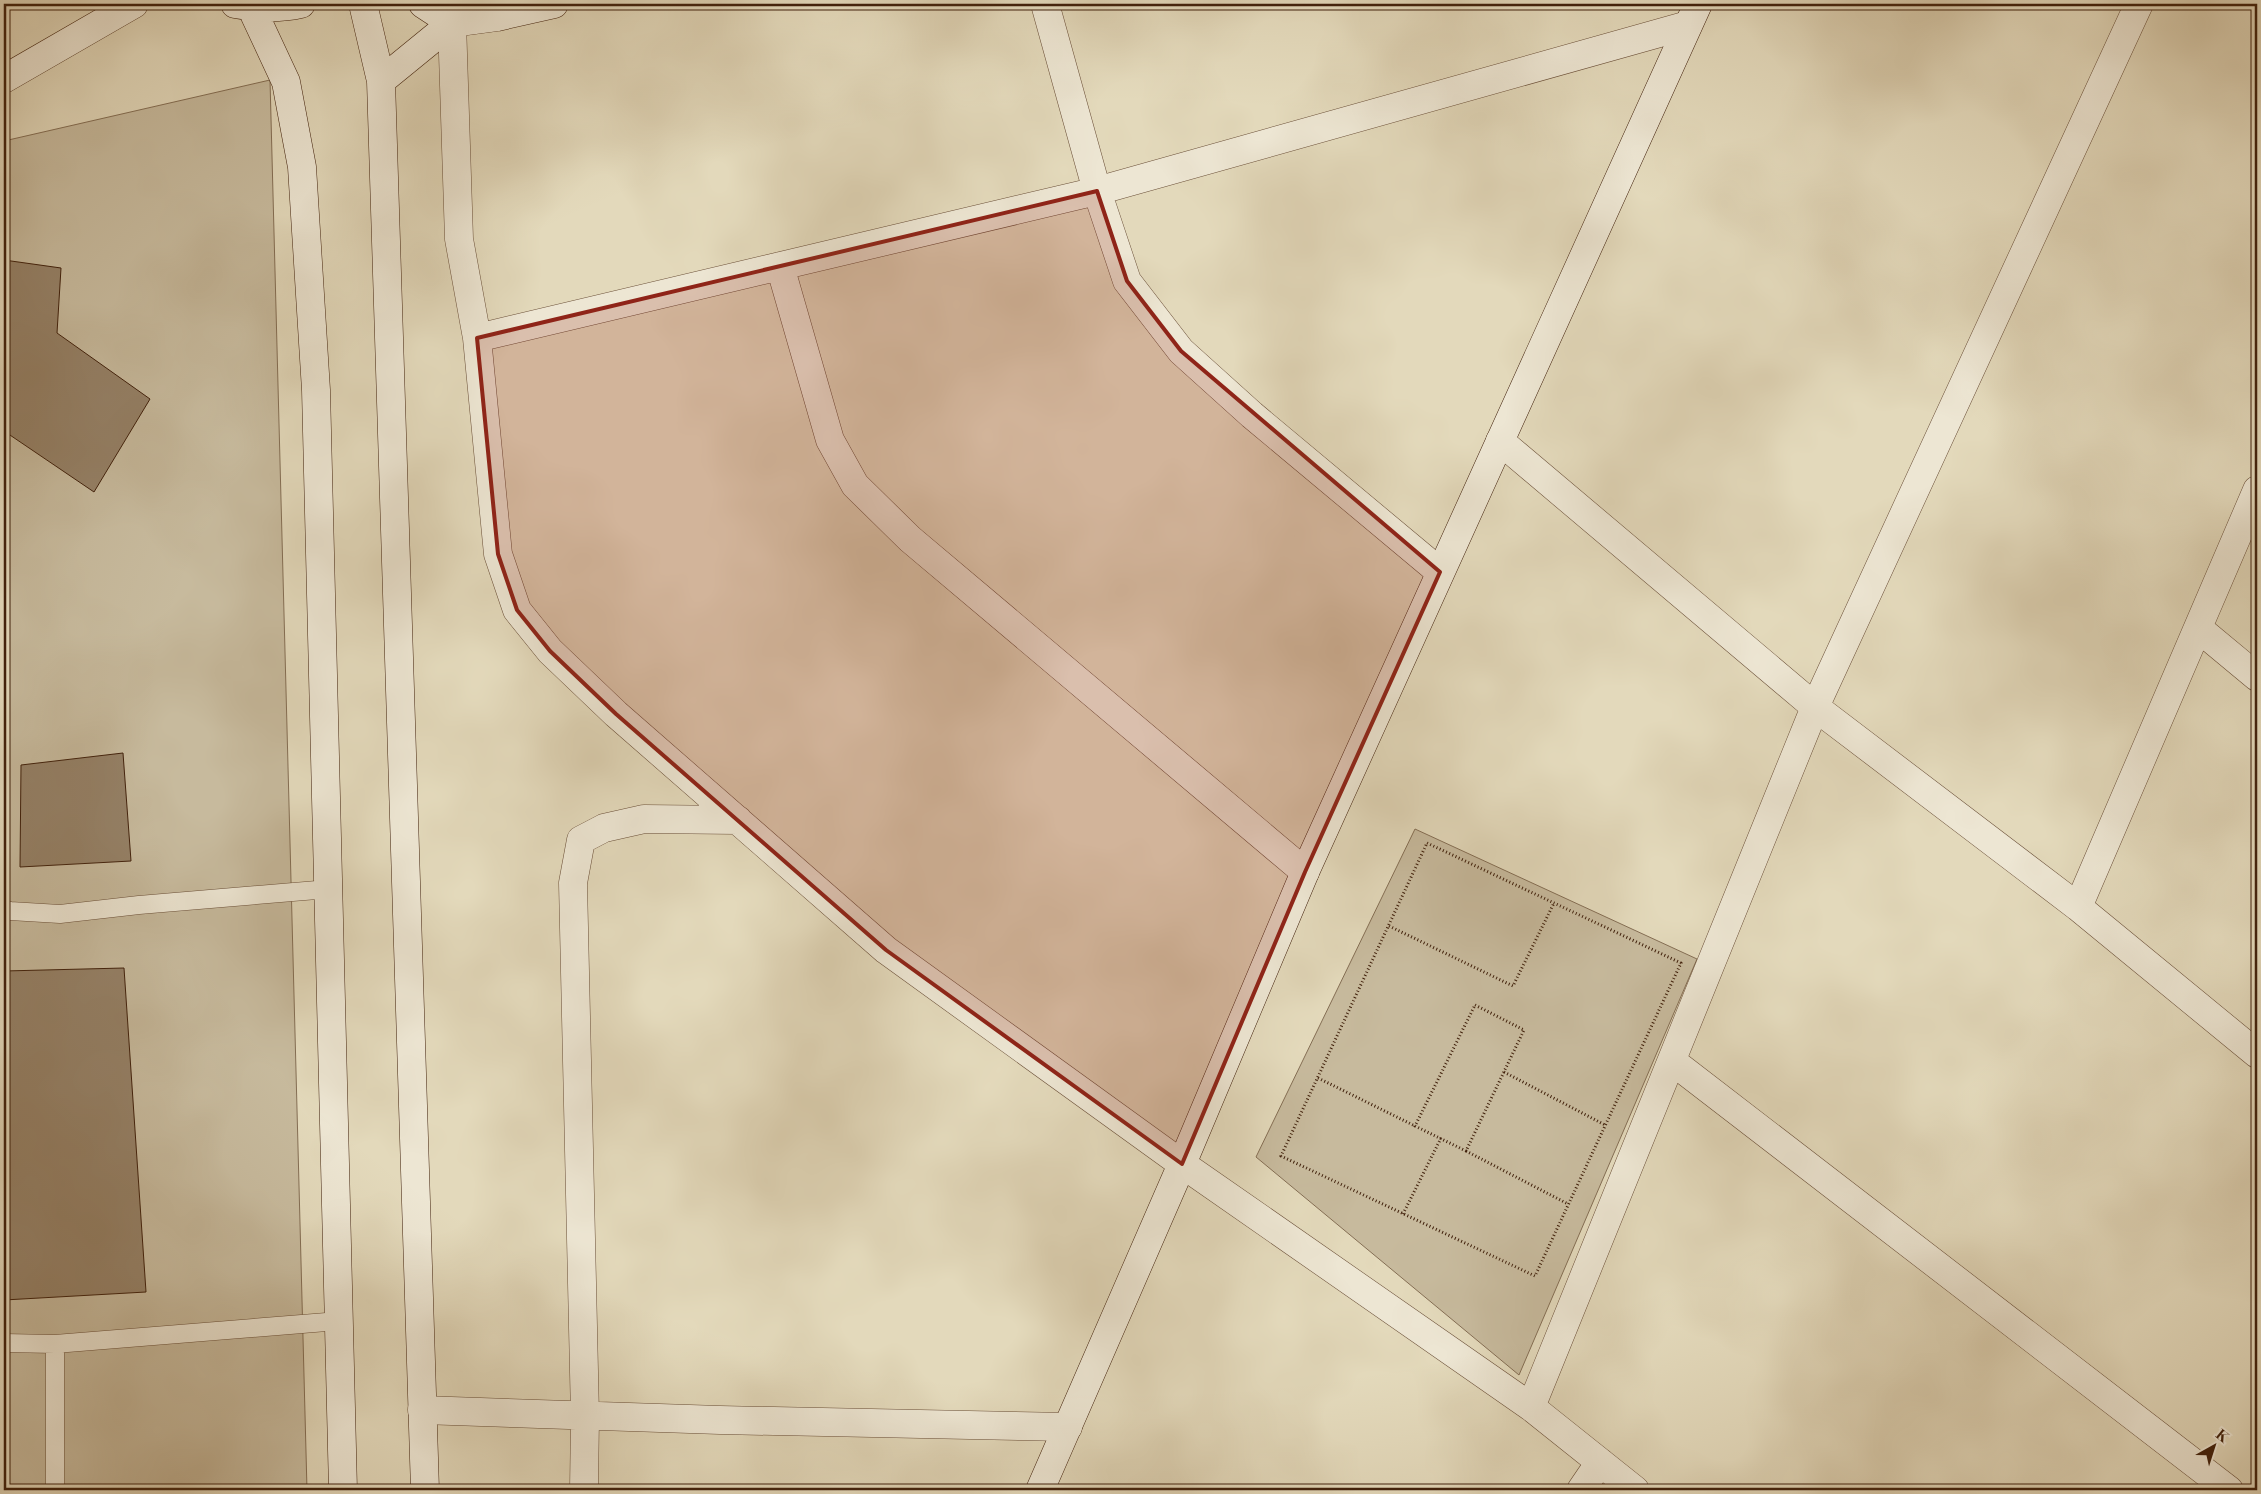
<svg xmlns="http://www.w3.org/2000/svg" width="2261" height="1494" font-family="'Libre Bodoni',serif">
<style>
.green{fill:#c7ba9d;stroke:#846e54}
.building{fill:#958167;stroke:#41210c}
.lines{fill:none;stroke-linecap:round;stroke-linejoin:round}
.lane-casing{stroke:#6a4f38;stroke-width:19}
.street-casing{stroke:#6a4f38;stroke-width:29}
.secondary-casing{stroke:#41210c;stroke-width:29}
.path{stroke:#41210c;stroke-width:3;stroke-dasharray:1 2.5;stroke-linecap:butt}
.lane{stroke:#ede6d3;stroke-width:18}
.street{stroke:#ede6d3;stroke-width:28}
.secondary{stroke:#ede6d3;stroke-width:28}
.marked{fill:#8f2418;fill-opacity:0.2;stroke:#8f2418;stroke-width:4;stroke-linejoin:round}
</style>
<rect width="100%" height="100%" fill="#e3d9bb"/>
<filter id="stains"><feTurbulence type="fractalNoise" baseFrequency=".004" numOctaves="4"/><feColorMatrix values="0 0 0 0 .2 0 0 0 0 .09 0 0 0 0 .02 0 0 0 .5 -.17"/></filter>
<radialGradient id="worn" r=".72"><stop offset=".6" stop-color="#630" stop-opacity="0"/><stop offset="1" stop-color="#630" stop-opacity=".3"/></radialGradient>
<!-- green -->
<path class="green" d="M270,80l37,1410h-303v-1349z
M1415,829l282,130 -178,416 -263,-218z"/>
<!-- building -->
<path class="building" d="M4,260l57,8 -4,65 93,66 -56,93 -90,-61z
M123,753l8,108 -111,6 1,-102z
M124,968l22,324 -142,8v-329z"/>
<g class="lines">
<defs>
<path id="lane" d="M4,909l6,2 50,3 79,-9 190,-16
M4,1343l51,1 284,-23
M55,1344v146"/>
<path id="street" d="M1045,4l52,187 30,90 54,70 71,64 188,157
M452,23l7,216 18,99 21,216 19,56 33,41 66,63 270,236 296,214 349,243 284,-700 324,-703
M780,266l50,174 25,45 55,54 395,333
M477,338l620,-147 591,-166
M1500,441l315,266 263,200 179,147
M2198,628l59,49
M2078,907l179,-417
M1672,1061l557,429
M1531,1407l104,83
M422,1410l298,10 348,7
M584,1490l1,-74 -12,-533 8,-43 23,-12 40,-9 94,1
M1581,1490l19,-28"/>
<path id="secondary" d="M235,4c22,4 45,5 66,0
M363,4l18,77 44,1409
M423,4l29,19 45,-6 57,-13
M251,7l35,75 16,85 14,223 27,1100
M4,79l130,-75
M381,81l71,-58
M1040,1490l142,-326 123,-292 393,-868"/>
</defs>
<!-- lane casing -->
<use href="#lane" class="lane-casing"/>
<!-- street casing -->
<use href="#street" class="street-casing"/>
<!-- secondary casing -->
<use href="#secondary" class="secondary-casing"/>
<!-- path -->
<path class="path" d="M1427,843l254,120 -146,313 -254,-120z
M1389,926l124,60 41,-83
M1475,1005l49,25 -58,121 -51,-25z
M1504,1072l101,53
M1318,1078l97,48
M1466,1151l102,53
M1403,1214l38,-76"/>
<!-- lane -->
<use href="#lane" class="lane"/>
<!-- street -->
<use href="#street" class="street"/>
<!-- secondary -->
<use href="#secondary" class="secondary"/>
</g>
<!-- marked area -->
<path class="marked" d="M1097,191l30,90 54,70 259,221 -135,300 -123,292 -296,-214 -270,-236 -66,-63 -33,-41 -19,-56 -21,-216z"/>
<!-- margin -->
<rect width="2261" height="1494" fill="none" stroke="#e3d9bb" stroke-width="20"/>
<rect x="5" y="5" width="2251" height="1484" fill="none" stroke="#41210c" stroke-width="2.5"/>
<rect x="10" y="10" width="2241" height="1474" fill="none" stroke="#41210c"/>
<!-- north arrow -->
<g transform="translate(2214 1446) rotate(39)" stroke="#ede6d3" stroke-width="4" paint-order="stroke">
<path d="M0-4L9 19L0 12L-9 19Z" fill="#41210c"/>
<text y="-8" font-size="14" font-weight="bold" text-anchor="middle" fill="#41210c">K</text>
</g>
<rect width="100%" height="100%" filter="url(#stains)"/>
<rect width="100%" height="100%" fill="url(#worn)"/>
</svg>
